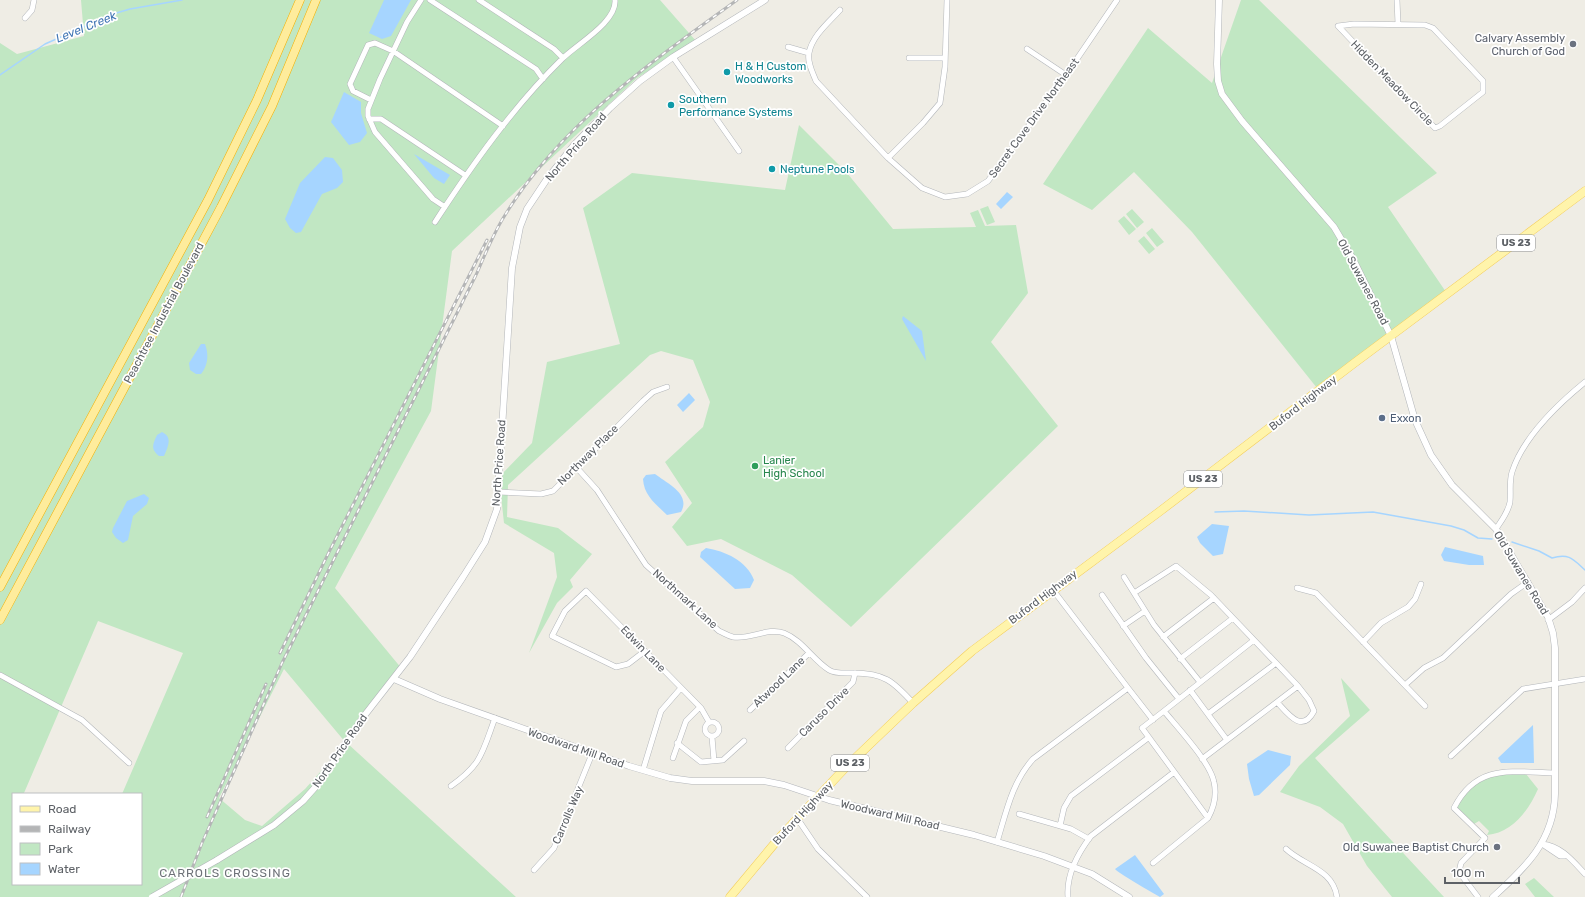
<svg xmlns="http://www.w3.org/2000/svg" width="1585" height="897" font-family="Rubik,sans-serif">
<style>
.green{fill:#c1e7c3;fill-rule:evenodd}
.water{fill:#a6d5ff}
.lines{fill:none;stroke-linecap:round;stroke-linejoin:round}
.stream{stroke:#a6d5ff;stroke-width:1.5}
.minor-casing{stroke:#b3b6ba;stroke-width:6}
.tertiary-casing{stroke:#b3b6ba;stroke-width:7}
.primary-casing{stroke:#f4cd5a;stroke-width:9}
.trunk-casing{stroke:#f5af00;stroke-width:9}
.minor{stroke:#fff;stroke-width:5}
.tertiary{stroke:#fff;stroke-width:6}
.primary{stroke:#fff4ab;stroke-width:8}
.trunk{stroke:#feec9c;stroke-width:8}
.rail-casing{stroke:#b4b5b6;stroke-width:3}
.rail{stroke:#fff;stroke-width:1.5;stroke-dasharray:4.5;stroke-linecap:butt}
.tertiary-bridge-casing{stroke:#b3b6ba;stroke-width:7;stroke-linecap:butt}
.tertiary-bridge{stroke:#fff;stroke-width:6}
.worship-dot{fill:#6b7280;stroke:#fff;stroke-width:1.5}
.culture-dot{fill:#0f9aa8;stroke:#fff;stroke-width:1.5}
.service-dot{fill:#5c6f8a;stroke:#fff;stroke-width:1.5}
.leisure-dot{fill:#2e9e5b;stroke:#fff;stroke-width:1.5}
.labels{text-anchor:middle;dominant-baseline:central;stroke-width:3.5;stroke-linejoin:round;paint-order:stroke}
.shield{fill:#fff;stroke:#8e9094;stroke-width:1}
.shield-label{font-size:10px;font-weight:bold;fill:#5d6166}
.worship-label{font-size:11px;fill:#5b616d;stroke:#fff;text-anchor:end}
.culture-label{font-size:11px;fill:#0d838f;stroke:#fff;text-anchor:start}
.street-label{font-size:11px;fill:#5d6166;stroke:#fff}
.service-label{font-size:11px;fill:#4e5e75;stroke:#fff;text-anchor:start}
.leisure-label{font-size:11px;fill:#27864d;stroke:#fff;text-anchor:start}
.water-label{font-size:12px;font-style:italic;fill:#4075b4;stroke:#fff}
.neighbourhood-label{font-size:12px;letter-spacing:1px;fill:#6e7278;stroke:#fff}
</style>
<rect width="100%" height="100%" fill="#efede5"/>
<!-- green -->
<path class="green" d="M81,0h579l36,41 -59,37 -185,173 -21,160 -96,177 67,81 -55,74 169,154h-516v-854l17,11 67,-18zM98,621l85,32 -61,141h19v90h-128v-90h13l-2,-1zM284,669l62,74 -41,46 -43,37 -17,-6 -26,-22z
M1241,0h18l178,173 -49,34 58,85 -129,96 -125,-156 -58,-60 -42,38 -49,-26 105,-156 64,55z
M799,125l48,48 46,56 83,-2 -6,-14 8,-3 7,16 31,-1 12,68 -37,49 67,84 -207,201 -59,-52 -71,-36 -34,7 -15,-19 20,-24 -27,-41 38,-35 7,-25 -17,-42 -32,-9 -11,4 -142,130 -1,32 51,11 34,26 -22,26 3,7 -16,16 -28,50 28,-76 -3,-24 -50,-30 -5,-46 33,-34 15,-81 73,-18 -37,-136 49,-35 153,17z
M988,206l7,16 -8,3 -7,-16z
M1132,209l12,13 -7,6 -11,-14z
M1124,216l12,13 -7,6 -11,-14z
M1152,228l12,14 -7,5 -11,-14z
M1144,236l11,13 -6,5 -11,-13z
M1341,678l29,32 -55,48 129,139h-52l-25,-31 -24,-42 -23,-17 -40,-15 19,-26 51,-50z
M1496,774h30l12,15c-9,21 -26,44 -51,46l2,-4 -10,-10 -5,3 -17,-17c6,-16 24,-27 39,-33z
M1534,878l20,19h-19l-10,-13z"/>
<!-- water -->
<path class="water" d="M384,0h27l-20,36 -9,3 -13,-6z
M344,92l17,10v11l6,20 -7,9 -11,3 -18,-23z
M414,154l36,21 -6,9 -10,-6z
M325,157l8,1 9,12 1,12 -6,6 -15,6 -21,38 -5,1 -6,-5 -5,-9 15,-36z
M1007,192l6,5 -12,12 -5,-5z
M903,316l19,15 4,30 -24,-42z
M201,344h4c4,10 3,22 -4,30h-5l-6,-4 -1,-7z
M689,393l6,7 -12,12 -6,-7z
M162,432c11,5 6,15 2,24h-5c-9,-7 -6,-12 -2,-21z
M655,474c13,10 36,20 26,38l-14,3c-11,-11 -23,-19 -24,-36l3,-4z
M144,494l5,4 -2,6 -14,12 -5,24 -5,3 -7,-5 -4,-6 1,-4 14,-27z
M1212,524l17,2 -6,28 -10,2 -13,-13 -3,-6z
M1445,547l38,9 1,9h-15l-25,-4 -3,-6z
M706,548c19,3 41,13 48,32l-4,8 -15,1 -35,-32 1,-5z
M1533,725l1,38h-33l-3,-5z
M1268,750l23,6 -1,9 -31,30 -5,1 -5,-17 -2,-15z
M1135,855l29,39 -4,3c-7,-4 -42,-24 -45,-28z"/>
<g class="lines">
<!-- stream -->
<path class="stream" d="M0,75l45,-31 68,-30 17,-5 52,-9
M1215,512l29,-1 65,4 64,-3 78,14 13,4 14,8 14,1
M1512,542l27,9 13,7c17,-5 21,1 33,12"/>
<defs>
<path id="minor" d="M421,0l-14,22 -27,57 -12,30v7l7,16 58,67 12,8
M430,0l106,69 7,10
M479,0l75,49 9,9
M1397,0l1,24
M840,10c-11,12 -28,26 -31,43 -2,10 4,20 7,28l72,77 34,30 23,9 22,-3 21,-13 78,-106 51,-75
M25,18l7,-8 2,-10
M1354,24l71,1 8,3 50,53v11l-43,34 -5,2 -97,-102z
M788,47l21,6
M1027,49l39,26
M673,57l66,94
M909,58h36
M371,100l-18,-9 -3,-7 18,-39 7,-2 18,8 110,75
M369,119h12l84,56
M888,158l35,-35 17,-20 5,-36 2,-67
M435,222c37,-57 78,-115 127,-163 15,-15 55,-37 53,-59
M577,468l20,22 49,75 73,66c5,2 9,5 14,6 17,3 35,-10 51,-4 18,7 29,27 45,37 6,4 17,3 24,3 31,0 40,8 60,30
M499,492l42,2 12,-3 90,-90 10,-9 14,-5
M1496,529c5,-8 12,-16 14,-27 1,-10 -1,-20 2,-30 11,-34 46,-68 73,-90
M1124,577l30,48 46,57
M1297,588l19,5 109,113
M1053,590l75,98
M1134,593l42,-27 35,29 87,91
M1102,595l44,63 33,41
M1548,620l24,-18 13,-14
M1123,626l22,-15
M1163,637l51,-39
M1363,642l18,-19 27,-16 7,-8 6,-15
M645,651l-17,13 -12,3 -64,-31 13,-25 21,-20 115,117 8,14
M1180,659l53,-41
M0,675l82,45 47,43
M1405,685l19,-17 19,-10 68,-64 17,-12
M1190,690l37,50
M750,710l59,-57
M1164,711c14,17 46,51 50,71 3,13 0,25 -6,36l-66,-90z
M1164,711l90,-71
M1208,714l68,-51
M705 729a7 7 0 1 1 14 0a7 7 0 1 1-14 0Z
M712,737l2,24
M677,743l24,19 22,-2 21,-19
M788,748l65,-66 2,-9
M1451,756l72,-67 62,-10
M673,758l13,-37 14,-14
M1202,759c32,-24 64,-49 96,-73l11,14 5,11c-12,23 -26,3 -37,-9
M643,770l18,-59 20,-23
M451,786c31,-22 31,-33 44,-68
M1019,814l52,15 18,10
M797,818l21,31 49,48
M1060,826l4,-18 7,-12 77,-58
M997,842c9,-29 15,-60 36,-83l95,-71 25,32
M1542,844c19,2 30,16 43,30
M1542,844l18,12h5
M1286,849c18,17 47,20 51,48
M1153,863l55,-45
M534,870l20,-22 38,-94
M1068,897c-2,-23 10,-44 23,-61l82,-63
M1478,897l-19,-25 2,-9 24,-25 -31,-30c23,-45 58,-36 100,-35"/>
<path id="tertiary" d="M1219,0l-2,64 1,17 4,13 20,27 92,106 19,32 38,77 24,84 16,35 21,30 44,44 52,88 5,16 2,15v146c-1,47 -30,74 -62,103
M394,679l46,20 189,67 41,12 22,3h72l20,4 45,15 145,35 70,21 48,18 37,23
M217,860l57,-35 29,-24 16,-18 45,-67 46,-59 53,-80 22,-35 12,-33 15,-241 8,-41 7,-18 20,-30 27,-34 36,-37 30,-27 33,-24 92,-57"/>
<path id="primary" d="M730,897l50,-60 67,-71 66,-63 59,-52 187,-139 194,-148 232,-173"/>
<path id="trunk" d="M0,587l208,-387 49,-100 43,-100
M0,620l221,-413 51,-101 44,-106"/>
</defs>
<!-- minor casing -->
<use href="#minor" class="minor-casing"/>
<!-- tertiary casing -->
<use href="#tertiary" class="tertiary-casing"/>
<!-- primary casing -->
<use href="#primary" class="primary-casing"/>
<!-- trunk casing -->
<use href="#trunk" class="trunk-casing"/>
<!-- minor -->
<use href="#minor" class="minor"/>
<!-- tertiary -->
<use href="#tertiary" class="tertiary"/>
<!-- primary -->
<use href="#primary" class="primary"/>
<!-- trunk -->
<use href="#trunk" class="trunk"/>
<defs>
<path id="rail" d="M280,653l48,-99 159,-314
M207,817l59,-133
M181,897l21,-54 80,-180 194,-388c8,-18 16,-38 26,-55 56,-94 148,-157 235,-220"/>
</defs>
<!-- rail casing -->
<use href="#rail" class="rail-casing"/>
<!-- rail -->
<use href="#rail" class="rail"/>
<defs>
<path id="tertiary-bridge" d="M152,897l65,-37"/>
</defs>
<!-- tertiary-bridge casing -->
<use href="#tertiary-bridge" class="tertiary-bridge-casing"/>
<!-- tertiary-bridge -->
<use href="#tertiary-bridge" class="tertiary-bridge"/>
</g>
<!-- markers -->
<g class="worship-dot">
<circle cx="1573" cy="44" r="4"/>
<circle cx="1497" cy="847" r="4"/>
</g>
<g class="culture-dot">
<circle cx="727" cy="72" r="4"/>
<circle cx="671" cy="105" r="4"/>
<circle cx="772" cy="169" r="4"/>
</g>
<circle class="service-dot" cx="1382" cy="418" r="4"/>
<circle class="leisure-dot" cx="755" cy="466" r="4"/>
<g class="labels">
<!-- shield labels -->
<g class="shield">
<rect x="1497" y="235" width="38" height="16" rx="3"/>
<rect x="1184" y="471" width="38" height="16" rx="3"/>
<rect x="831" y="755" width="38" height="16" rx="3"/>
</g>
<g class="shield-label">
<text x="1516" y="243">US 23</text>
<text x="1203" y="479">US 23</text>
<text x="850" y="763">US 23</text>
</g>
<!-- worship labels -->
<g class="worship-label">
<text x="1565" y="38">Calvary Assembly<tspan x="1565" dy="13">Church of God</tspan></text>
<text x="1489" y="847">Old Suwanee Baptist Church</text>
</g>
<!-- culture labels -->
<g class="culture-label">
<text x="735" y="66">H &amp; H Custom<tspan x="735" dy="13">Woodworks</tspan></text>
<text x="679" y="99">Southern<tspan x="679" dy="13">Performance Systems</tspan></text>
<text x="780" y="169">Neptune Pools</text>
</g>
<!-- street labels -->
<g class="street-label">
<text transform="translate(1392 83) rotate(46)">Hidden Meadow Circle</text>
<text transform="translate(1034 118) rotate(-54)">Secret Cove Drive Northeast</text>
<text transform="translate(576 147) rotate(-49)">North Price Road</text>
<text transform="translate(1363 282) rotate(62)">Old Suwanee Road</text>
<text transform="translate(164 313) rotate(-62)">Peachtree Industrial Boulevard</text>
<text transform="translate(1303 403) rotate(-38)">Buford Highway</text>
<text transform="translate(588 455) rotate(-45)">Northway Place</text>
<text transform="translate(499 463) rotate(-86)">North Price Road</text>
<text transform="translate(1521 573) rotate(59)">Old Suwanee Road</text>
<text transform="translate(1043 597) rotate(-37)">Buford Highway</text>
<text transform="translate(685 599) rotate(42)">Northmark Lane</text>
<text transform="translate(643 649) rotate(46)">Edwin Lane</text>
<text transform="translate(779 682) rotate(-44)">Atwood Lane</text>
<text transform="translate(824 712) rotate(-45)">Caruso Drive</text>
<text transform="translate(576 748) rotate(19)">Woodward Mill Road</text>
<text transform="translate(340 751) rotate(-55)">North Price Road</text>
<text transform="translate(803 813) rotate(-47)">Buford Highway</text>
<text transform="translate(568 815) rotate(-67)">Carrolls Way</text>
<text transform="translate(890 815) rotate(13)">Woodward Mill Road</text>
</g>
<!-- service labels -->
<g class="service-label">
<text x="1390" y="418">Exxon</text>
</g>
<!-- leisure labels -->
<g class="leisure-label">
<text x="763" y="460">Lanier<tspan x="763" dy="13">High School</tspan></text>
</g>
<!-- water labels -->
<g class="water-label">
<text transform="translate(86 27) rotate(-22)">Level Creek</text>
</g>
<!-- neighbourhood labels -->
<g class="neighbourhood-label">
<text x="225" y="873">CARROLS CROSSING</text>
</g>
</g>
<!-- legend -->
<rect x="12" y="793" width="130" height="92" fill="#ffffff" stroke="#bec0c2"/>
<rect x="20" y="806" width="20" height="6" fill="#fff4ab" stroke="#bec0c2"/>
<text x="48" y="813" font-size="12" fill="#5d6166">Road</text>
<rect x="20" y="826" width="20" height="6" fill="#b4b5b6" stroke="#bec0c2"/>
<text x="48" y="833" font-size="12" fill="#5d6166">Railway</text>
<rect x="20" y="843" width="20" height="12" fill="#c1e7c3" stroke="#bec0c2"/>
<text x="48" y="853" font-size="12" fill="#5d6166">Park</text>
<rect x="20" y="863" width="20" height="12" fill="#a6d5ff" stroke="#bec0c2"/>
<text x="48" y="873" font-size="12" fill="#5d6166">Water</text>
<!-- scale -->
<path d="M1445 877v6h74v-6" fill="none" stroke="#5d6166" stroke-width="2"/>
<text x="1451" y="877" font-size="12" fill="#5d6166" stroke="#ffffff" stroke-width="3" paint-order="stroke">100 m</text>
</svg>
